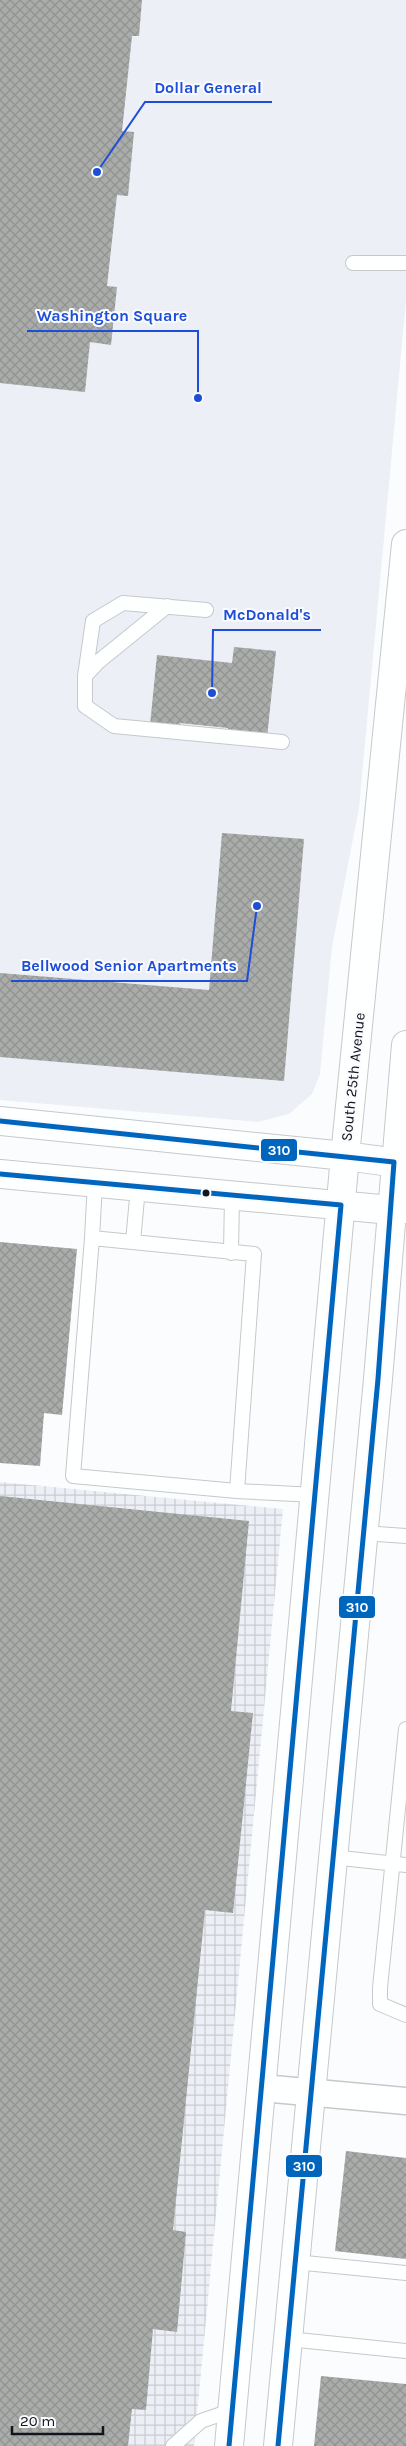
<svg xmlns="http://www.w3.org/2000/svg" width="406" height="2446" font-family="Karla,sans-serif">
<style>
.built{fill:#eceff5}
.industrial{fill:url(#industrial-grid)}
.building{fill:url(#building-cross-hatch)}
.lines{fill:none;stroke-linecap:round;stroke-linejoin:round}
.lane-casing{stroke:#c6c8cc;stroke-width:16}
.street-casing{stroke:#c6c8cc;stroke-width:29}
.secondary-casing{stroke:#c6c8cc;stroke-width:30}
.lane{stroke:#feffff;stroke-width:14}
.street{stroke:#feffff;stroke-width:26}
.secondary{stroke:#feffff;stroke-width:28}
.bus-1-casing{stroke:#fafbff;stroke-width:9}
.bus-1{stroke:#0065bd;stroke-width:5}
.bus-dot{fill:#13151c;stroke:#fafbff;stroke-width:2}
.labels{text-anchor:middle;dominant-baseline:central;stroke-width:4;stroke-linejoin:round;paint-order:stroke}
.street-label{font-size:15px;fill:#13151c;stroke:#fafbff}
.leader{fill:none;stroke:#1d4ed8;stroke-width:2}
.callout-dot{fill:#1d4ed8;stroke:#fafbff;stroke-width:2}
.callout-label{font-size:16px;text-anchor:middle;font-weight:bold;fill:#1d4ed8;stroke:#fafbff;stroke-width:4;stroke-linejoin:round;paint-order:stroke}
.line-badge{stroke:#fafbff;stroke-width:2}
.badge-label{font-size:14px;text-anchor:middle;font-weight:bold;fill:#fff}
</style>
<defs>
<pattern id="industrial-grid" width="8" height="8" patternUnits="userSpaceOnUse" patternTransform="scale(1.25)"><rect width="8" height="8" fill="#eceff5"/><path d="M0 4h8M4 0v8" fill="none" stroke="#caccd1"/></pattern>
<pattern id="building-cross-hatch" width="8" height="8" patternUnits="userSpaceOnUse" patternTransform="scale(1.25)"><rect width="8" height="8" fill="#aaacaa"/><path d="M0 0l8 8M0 8l8-8" fill="none" stroke="#919392"/></pattern>
</defs>
<rect width="100%" height="100%" fill="#fbfcfe"/>
<!-- built -->
<path class="built" d="M0,0h406v300l-47,508 -27,139 -12,127 -8,20 -23,20 -31,8 -258,-22z"/>
<!-- industrial -->
<path class="industrial" d="M0,1482l283,27 -89,937h-194z"/>
<!-- building -->
<path class="building" d="M0,0h142l-3,36h-7l-10,95 12,1 -6,64 -11,-1 -10,91 10,1 -6,58 -21,-3 -5,50 -85,-9z
M234,647l42,4 -9,87 -39,-4v-6l-48,-5 1,5 -31,-3 7,-70 75,8z
M222,833l82,6 -20,242 -284,-24v-84l209,17z
M0,1242l77,7 -15,166 -18,-2 -4,53 -40,-3z
M0,1496l249,25 -18,190 22,2 -20,200 -28,-3 -32,320 13,2 -9,100 -24,-3 -7,81 -14,-1 -4,37h-128z
M346,2151l60,7v101l-71,-8z
M321,2376l85,8v62h-92z"/>
<g class="lines">
<defs>
<path id="lane" d="M353,263h53
M167,606l-69,56 -13,14v30l29,20 168,16
M85,676l8,-55 30,-18 83,7
M95,1183l-3,55 162,16 -17,237 78,4
M92,1238l-19,238 164,15
M133,1242l5,-55
M231,1253l1,-58
M363,1533l43,3
M406,1729l-26,259v16l26,11
M332,1857l74,8
M295,2262l111,11
M288,2339l118,12
M173,2446l28,-25 32,-11"/>
<path id="street" d="M262,2088l144,13"/>
<path id="secondary" d="M0,1121l345,35 61,8
M0,1174l391,36 15,-1
M229,2446l116,-1290 61,-612
M278,2446l100,-1067 28,-334"/>
</defs>
<!-- lane casing -->
<use href="#lane" class="lane-casing"/>
<!-- street casing -->
<use href="#street" class="street-casing"/>
<!-- secondary casing -->
<use href="#secondary" class="secondary-casing"/>
<!-- lane -->
<use href="#lane" class="lane"/>
<!-- street -->
<use href="#street" class="street"/>
<!-- secondary -->
<use href="#secondary" class="secondary"/>
<defs>
<path id="bus-1" d="M0,1121l394,41 -16,217 -100,1067
M0,1174l341,31 -112,1241"/>
</defs>
<!-- bus-1 casing -->
<use href="#bus-1" class="bus-1-casing"/>
<!-- bus-1 -->
<use href="#bus-1" class="bus-1"/>
</g>
<!-- markers -->
<circle class="bus-dot" cx="206" cy="1193" r="4.5"/>
<g class="labels">
<!-- street labels -->
<g class="street-label">
<text transform="translate(353 1077) rotate(-84)">South 25th Avenue</text>
</g>
</g>
<!-- callouts -->
<path class="leader" d="M97 172L145 102H272M198 398L198 331H27M212 693L213 630H321M257 906L247 981H11"/>
<g class="callout-dot">
<circle cx="97" cy="172" r="5"/>
<circle cx="198" cy="398" r="5"/>
<circle cx="212" cy="693" r="5"/>
<circle cx="257" cy="906" r="5"/>
</g>
<g class="callout-label">
<text x="208" y="93">Dollar General</text>
<text x="112" y="321">Washington Square</text>
<text x="267" y="620">McDonald's</text>
<text x="129" y="971">Bellwood Senior Apartments</text>
</g>
<g class="line-badge">
<rect x="260" y="1138" width="38" height="24" rx="5" fill="#0065bd"/>
<rect x="338" y="1595" width="38" height="24" rx="5" fill="#0065bd"/>
<rect x="285" y="2154" width="38" height="24" rx="5" fill="#0065bd"/>
</g>
<g class="badge-label">
<text x="279" y="1155">310</text>
<text x="357" y="1612">310</text>
<text x="304" y="2171">310</text>
</g>
<!-- scale -->
<path d="M12 2426v8h91v-8" fill="none" stroke="#13151c" stroke-width="2.5"/>
<text x="20" y="2426" font-size="15" fill="#13151c" stroke="#fafbff" stroke-width="4" paint-order="stroke">20 m</text>
</svg>
